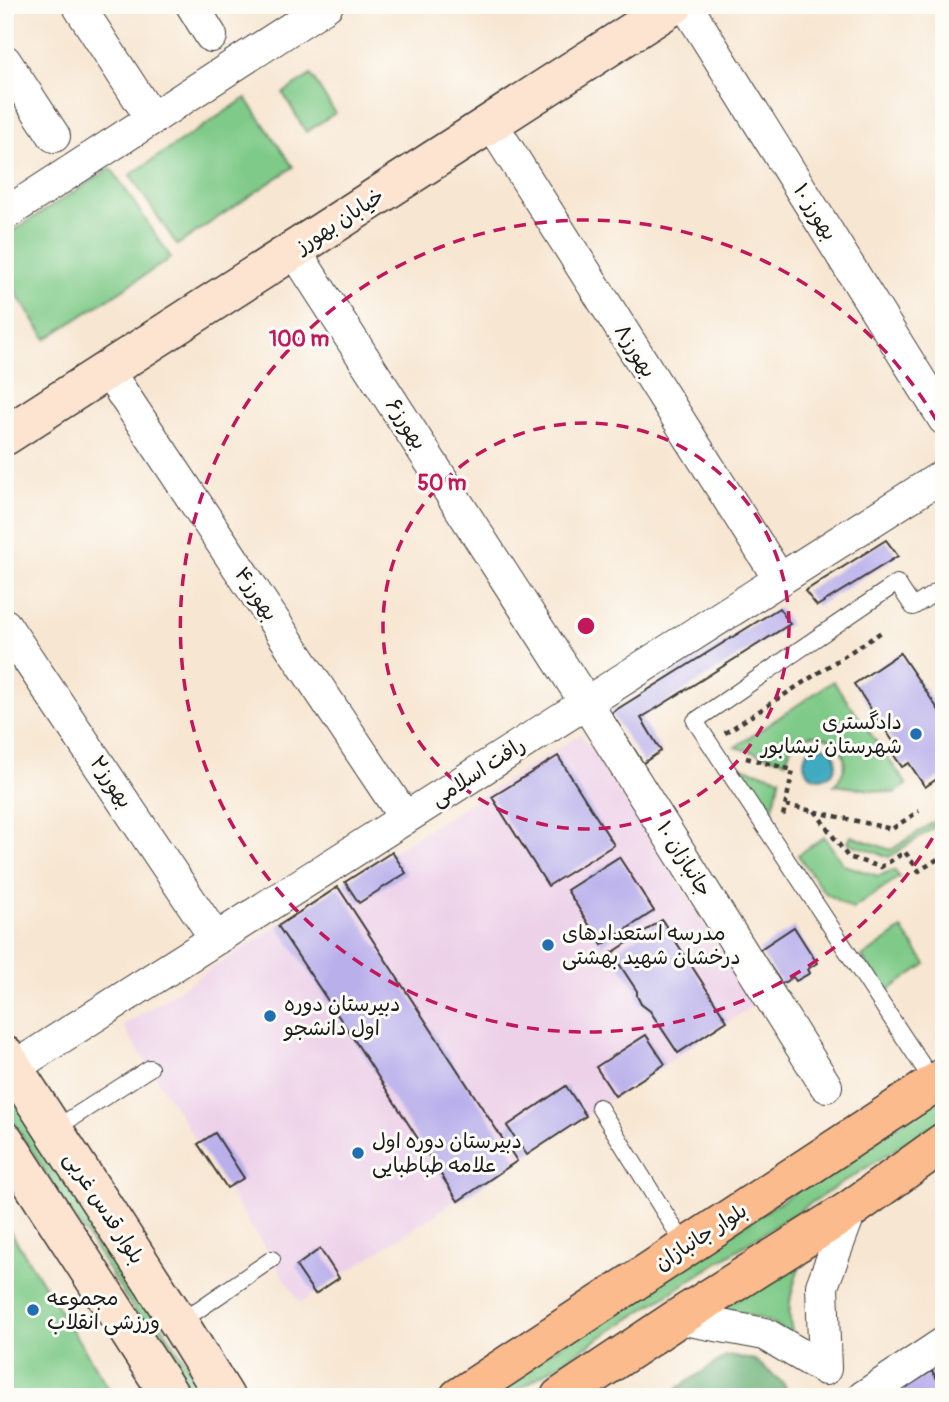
<svg xmlns="http://www.w3.org/2000/svg" width="949" height="1402" font-family="Pangolin,'Playpen Sans Arabic',sans-serif">
<style>
.built{fill:#edd1e9}
.green{fill:#7fca88;stroke:#4e7352;stroke-width:2}
.forest{fill:#67ae74;stroke:#426548;stroke-width:2}
.water{fill:#40aac0;stroke:#2e636e;stroke-width:2}
.building{fill:#b8afeb}
.lines{fill:none;stroke-linecap:round;stroke-linejoin:round}
.lane-casing{stroke:#3d3a37;stroke-width:18}
.street-casing{stroke:#3d3a37;stroke-width:34}
.secondary-casing{stroke:#3d3a37;stroke-width:41}
.primary-casing{stroke:#3d3a37;stroke-width:41}
.path{stroke:#3d3a37;stroke-width:4.5;stroke-dasharray:5 5;stroke-linecap:butt}
.lane{stroke:#fff;stroke-width:16}
.street{stroke:#fff;stroke-width:32}
.secondary{stroke:#fde4d1;stroke-width:38}
.primary{stroke:#fbbb8c;stroke-width:38}
.ring{fill:none;stroke:#c2185b;stroke-width:3.5;stroke-dasharray:12 9}
.poi-dot{fill:#1f6fb2;stroke:#fdfcf7;stroke-width:2.5}
.labels{text-anchor:middle;dominant-baseline:central;stroke-width:6;stroke-linejoin:round;paint-order:stroke}
.street-label{font-size:21px;fill:#1c1c1c;stroke:#fdfcf7}
.poi-label{font-size:21px;fill:#1c1c1c;stroke:#fdfcf7;text-anchor:start}
.centre{fill:#c2185b;stroke:#fdfcf7;stroke-width:3.5}
.ring-label{font-size:21px;text-anchor:middle;font-weight:bold;fill:#c2185b;stroke:#fdfcf7;stroke-width:6;stroke-linejoin:round;paint-order:stroke}
</style>
<rect width="100%" height="100%" fill="#fdfcf7"/>
<filter id="ink" filterUnits="userSpaceOnUse"><feTurbulence type="fractalNoise" baseFrequency=".0143" numOctaves="2"/><feDisplacementMap in="SourceGraphic" scale="14" xChannelSelector="R" yChannelSelector="G"/><feConvolveMatrix kernelMatrix="1 2 1 2 8 2 1 2 1" color-interpolation-filters="sRGB"/></filter>
<filter id="wash" filterUnits="userSpaceOnUse"><feTurbulence type="fractalNoise" baseFrequency=".00686" numOctaves="4" result="noise"/><feDisplacementMap in="SourceGraphic" scale="28" xChannelSelector="R" yChannelSelector="G"/><feGaussianBlur stdDeviation="1.57" result="paint"/><feColorMatrix in="noise" values="0 0 0 0 0 0 0 0 0 0 0 0 0 0 0 0 0 1.4 0 .05"/><feComposite in="paint" operator="in"/></filter>
<g filter="url(#wash)">
<rect width="100%" height="100%" fill="#f7e6d1"/>
<!-- built -->
<path class="built" d="M581,734l176,269 -457,300 -177,-277 269,-174z"/>
<!-- green -->
<path class="green" d="M311,75l24,38 -29,19 -23,-39z
M246,98l47,69 -116,78 -47,-70z
M111,168l60,90 -125,81 -41,-62v-41z
M833,681l74,104 -13,8 -60,-8c34,-35 -22,-67 -42,-39 -3,4 -4,10 -6,15l-51,-14z
M741,767l39,11 -9,37z
M944,815v6l-55,36 -41,-14 3,-7 40,14z
M824,837l20,28 34,11 16,-6 5,7 -47,32 -28,-17 -26,-37z
M902,929l24,35 -40,28 -24,-35z
M5,1082l203,315h-18l-185,-288z
M944,1095v23l-437,279h-26z
M5,1223l109,174h-109z
M802,1259c-10,30 -17,46 -9,77l-24,-14 -20,-7 -28,-6z"/>
<!-- forest -->
<path class="forest" d="M728,1355l27,5 28,23 9,14h-128z"/>
<!-- water -->
<path class="water" d="M804 762a16 16 0 1 1 32 0a16 16 0 1 1-32 0Z"/>
<g id="blocks">
<!-- building -->
<path class="building" d="M886,540l12,16 -81,50 -12,-15z
M779,608l11,16 -149,94 20,33 -18,12 -32,-50z
M900,653l44,65v56l-19,13 -16,-24 -7,4 -9,-13 6,-4 -45,-66z
M558,756l56,89 -66,41 -56,-89z
M392,852l14,21 -47,30 -14,-21z
M619,857l35,54 -52,34 -35,-55z
M338,887l179,274 -59,40 -101,-157 -79,-118z
M662,920l65,101 -49,32 -28,-42 -9,-7 -4,-8v-5l-25,-38z
M794,927l23,36 -9,6 2,4 -14,8 -3,-4 -11,7 -23,-34z
M646,1035l19,29 -50,32 -19,-29z
M566,1086l20,30 -59,39 -20,-29z
M215,1133l29,45 -17,10 -29,-44z
M320,1249l19,29 -24,16 -19,-28z
M932,1371l12,19v7h-54z"/>
</g>
</g>
<g filter="url(#ink)">
<use href="#blocks" fill-opacity="0" stroke="#3d3a37" stroke-width="2"/>
<g class="lines">
<defs>
<path id="lane" d="M934,1083l-239,-362 202,-138 16,24 31,-20
M599,1107l87,140
M53,1130l97,-62
M179,1323l93,-64"/>
<path id="street" d="M78,5l74,114
M192,5l19,31
M686,5l258,414
M5,61l49,75
M491,123l289,457
M5,214l322,-209
M294,250l292,453 240,383
M107,370l298,448
M5,625l211,314
M13,1068l931,-593
M678,1318l87,16 60,35 -3,-83 29,-77
M863,1397l81,-54"/>
<path id="secondary" d="M5,436l669,-431
M5,1055l174,268 46,74
M5,1141l166,256"/>
<path id="primary" d="M459,1397l485,-320
M560,1397l118,-79 173,-109 93,-67"/>
</defs>
<!-- lane casing -->
<use href="#lane" class="lane-casing"/>
<!-- street casing -->
<use href="#street" class="street-casing"/>
<!-- secondary casing -->
<use href="#secondary" class="secondary-casing"/>
<!-- primary casing -->
<use href="#primary" class="primary-casing"/>
<!-- path -->
<path class="path" d="M725,733l158,-102
M746,758l47,12 -10,46
M786,805l106,24 27,-18
M815,811l33,46 33,10 24,-15 14,19 25,-16"/>
<!-- lane -->
<use href="#lane" class="lane"/>
<!-- street -->
<use href="#street" class="street"/>
<!-- secondary -->
<use href="#secondary" class="secondary"/>
<!-- primary -->
<use href="#primary" class="primary"/>
</g>
</g>
<!-- distance rings -->
<g class="ring">
<circle cx="586" cy="626" r="203"/>
<path d="M943 820A406 406 0 1 1 943 432"/>
</g>
<!-- markers -->
<g class="poi-dot">
<circle cx="916" cy="734" r="7"/>
<circle cx="548" cy="945" r="7"/>
<circle cx="270" cy="1016" r="7"/>
<circle cx="358" cy="1153" r="7"/>
<circle cx="33" cy="1310" r="7"/>
</g>
<g class="labels">
<!-- street labels -->
<g class="street-label">
<text transform="translate(815 212) rotate(58)">بهورز ۱۰</text>
<text transform="translate(340 221) rotate(-33)">خیابان بهورز</text>
<text transform="translate(635 351) rotate(58)">بهورز۸</text>
<text transform="translate(406 424) rotate(57)">بهورز۶</text>
<text transform="translate(256 594) rotate(56)">بهورز۴</text>
<text transform="translate(478 772) rotate(-33)">رافت اسلامی</text>
<text transform="translate(111 782) rotate(56)">بهورز۲</text>
<text transform="translate(684 859) rotate(58)">جانبازان ۱۰</text>
<text transform="translate(104 1208) rotate(57)">بلوار قدس غربی</text>
<text transform="translate(701 1237) rotate(-33)">بلوار جانبازان</text>
</g>
<!-- poi labels -->
<g class="poi-label">
<text x="902" y="722" text-anchor="end">دادگستری<tspan x="902" dy="24">شهرستان نیشابور</tspan></text>
<text x="562" y="933">مدرسه استعدادهای<tspan x="562" dy="24">درخشان شهید بهشتی</tspan></text>
<text x="284" y="1004">دبیرستان دوره<tspan x="284" dy="24">اول دانشجو</tspan></text>
<text x="372" y="1141">دبیرستان دوره اول<tspan x="372" dy="24">علامه طباطبایی</tspan></text>
<text x="47" y="1298">مجموعه<tspan x="47" dy="24">ورزشی انقلاب</tspan></text>
</g>
</g>
<circle cx="586" cy="626" r="10" class="centre"/>
<g class="ring-label">
<text x="299" y="346">100 m</text>
<text x="442" y="490">50 m</text>
</g>
<!-- margin -->
<rect width="949" height="1402" fill="none" stroke="#fdfcf7" stroke-width="28"/>
</svg>
